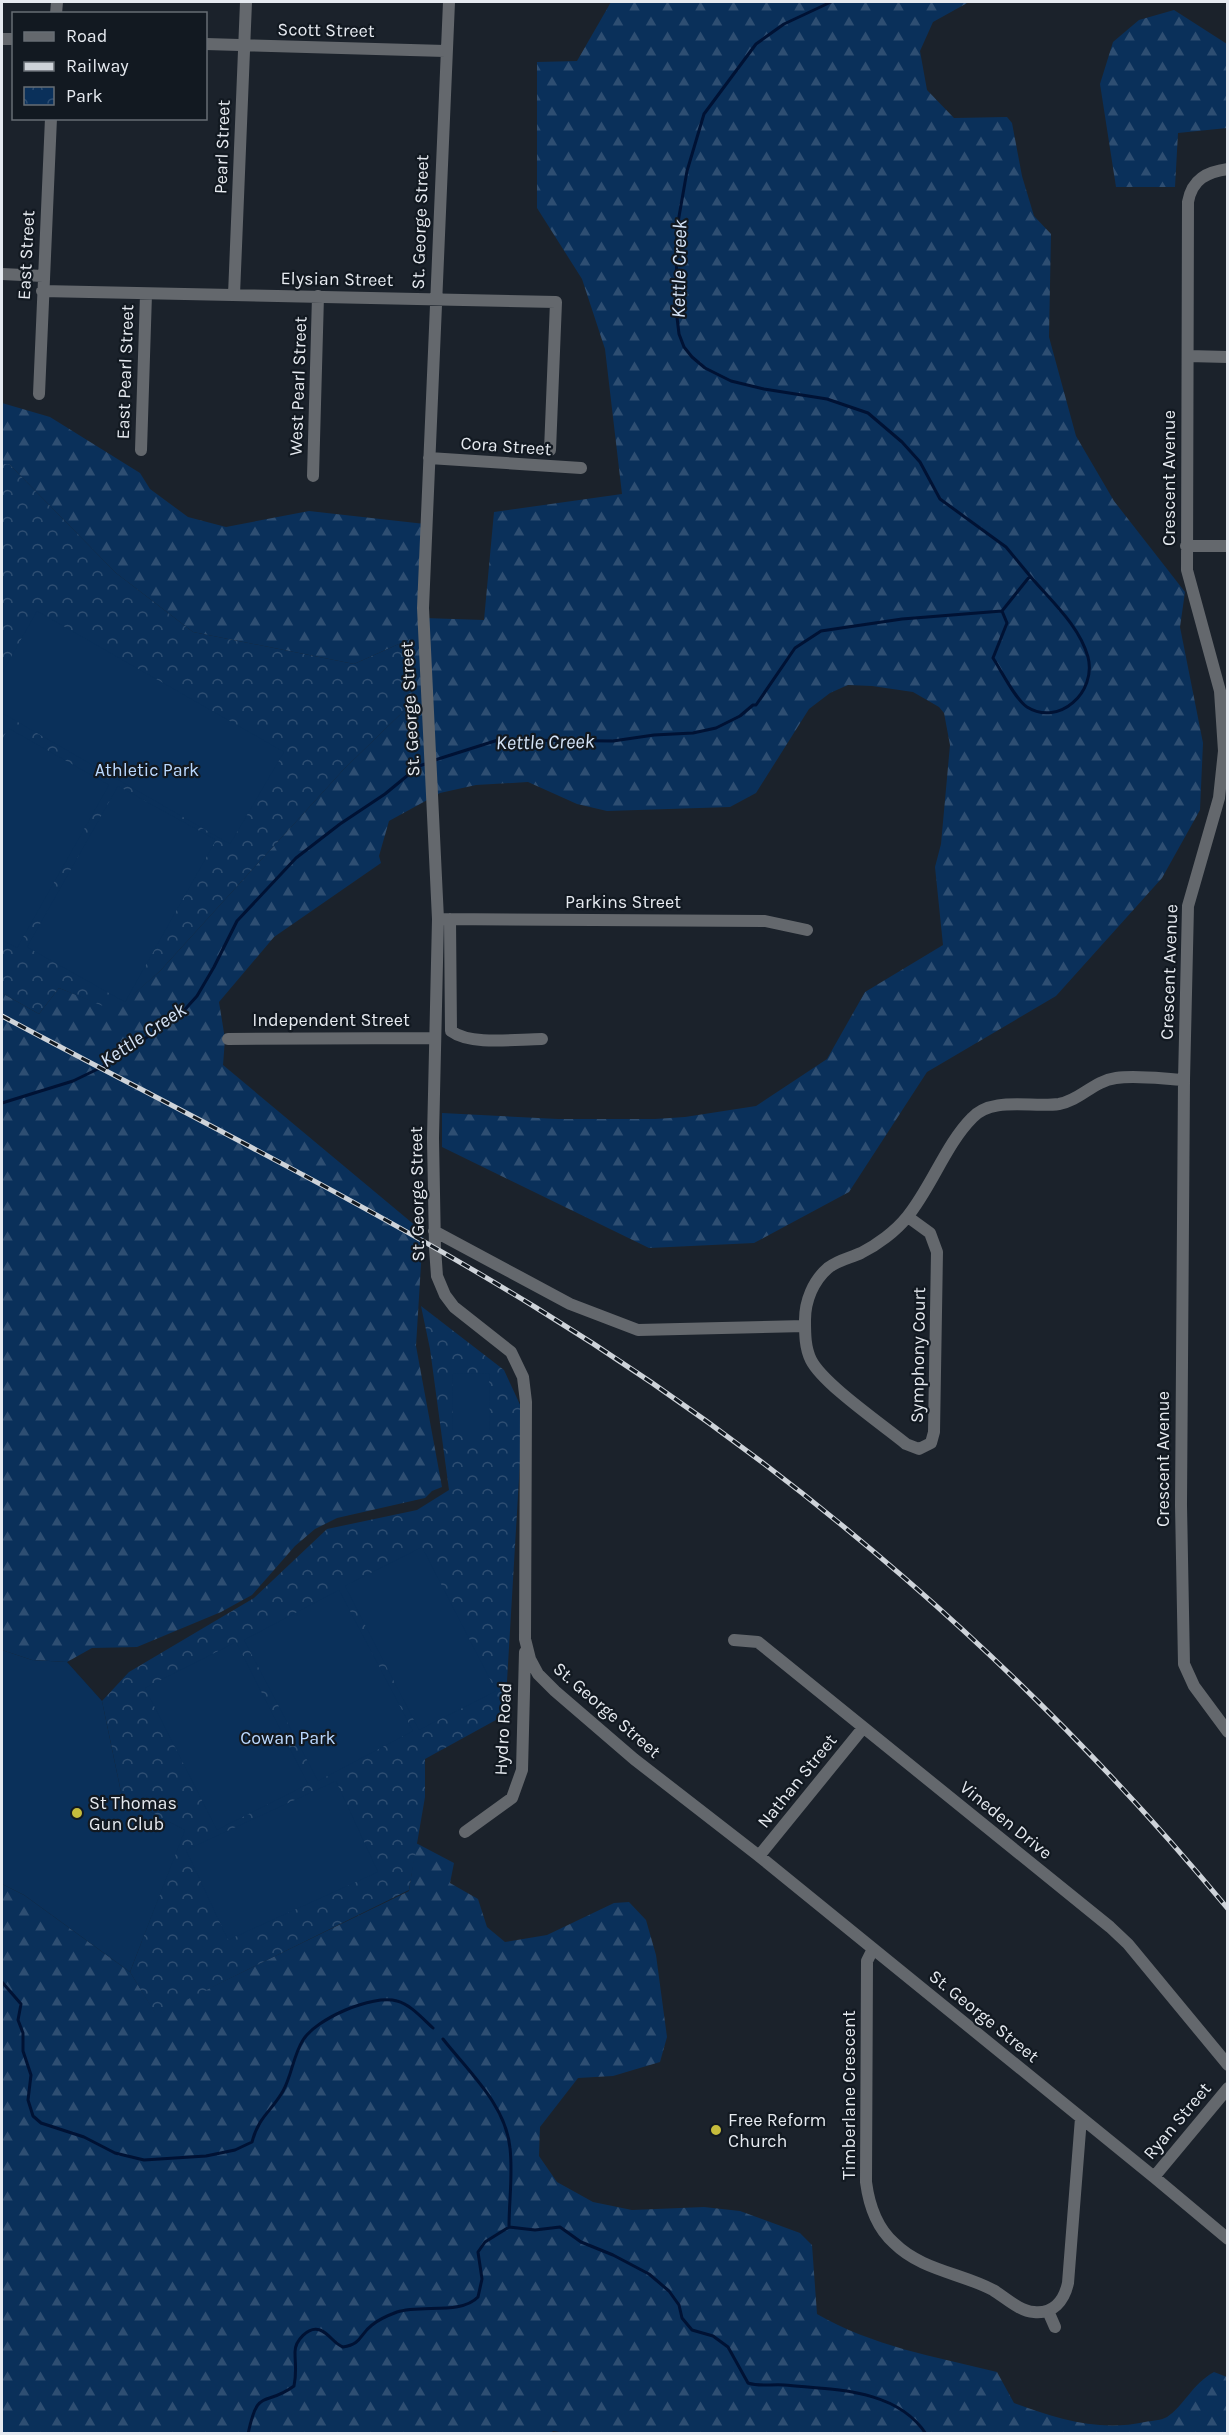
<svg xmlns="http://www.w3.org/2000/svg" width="1229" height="2435" font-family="Karla,sans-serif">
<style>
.forest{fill:url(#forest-firs)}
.park{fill:url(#park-crowns)}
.pitch{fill:#0a305a}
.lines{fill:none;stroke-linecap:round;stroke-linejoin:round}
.stream{stroke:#001234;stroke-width:3}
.minor{stroke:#64686d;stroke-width:12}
.rail-casing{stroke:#ced3d9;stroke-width:5}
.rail{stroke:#121921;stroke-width:3;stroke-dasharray:9;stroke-linecap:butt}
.poi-dot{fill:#c6bc3c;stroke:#121921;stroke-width:2}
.labels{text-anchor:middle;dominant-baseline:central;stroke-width:4.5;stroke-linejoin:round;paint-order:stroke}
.street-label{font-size:18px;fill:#e6eaf0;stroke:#121921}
.park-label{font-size:18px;fill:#bbd9ff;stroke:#121921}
.poi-label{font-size:18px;fill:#e6eaf0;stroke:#121921;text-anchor:start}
.water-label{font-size:20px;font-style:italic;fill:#d6e5f9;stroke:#121921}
</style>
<defs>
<pattern id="forest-firs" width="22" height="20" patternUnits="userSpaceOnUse" patternTransform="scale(1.5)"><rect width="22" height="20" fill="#0a305a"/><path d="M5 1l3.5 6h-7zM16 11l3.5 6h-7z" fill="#2e4e72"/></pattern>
<pattern id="park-crowns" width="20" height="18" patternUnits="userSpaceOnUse" patternTransform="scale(1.5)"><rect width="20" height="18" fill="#0a305a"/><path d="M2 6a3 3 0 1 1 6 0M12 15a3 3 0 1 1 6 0" fill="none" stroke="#2e4e72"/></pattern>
</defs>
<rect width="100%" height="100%" fill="#1b222b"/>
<!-- forest -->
<path class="forest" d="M611,2h358l-36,20 -13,29 7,39 27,28 53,-1 5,6 10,53 12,40 17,18 -2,103 27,99 38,65 71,91 -5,35 23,116 -3,67 -38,68 -106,118 -129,76 -78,120 -95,51 -105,5 -207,-101v-34l116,6h97l30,-2 71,-11 71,-47 38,-67 78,-47 -8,-78 6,-23 9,-99 -6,-32 -5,-6 -26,-15 -41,-6 -24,-1 -18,8 -21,16 -53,84 -26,14 -123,4 -30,-7 -49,-22 -52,3 -36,8 -51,28 -10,35 2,7 -107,74 -55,65 6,37 -2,26 200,167 -7,114 26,141 -10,4 -7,7 -88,20 -22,11 -20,17 -43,49 -31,17 -84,35 -45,1 -25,14 -35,-2 -30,-10v-657l37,21 20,-26 56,22 45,-39 184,-202 68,-66 -2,-64 -56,25 -161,-32 -77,-59 -107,-109h-7v-61l48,14 90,56 10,16 38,28 38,10 83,-16 116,13 -1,94 60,2 10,-108 128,-18 -17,-145 -23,-70 -45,-71v-146l40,-1z
M1174,10l53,34v84l-49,5 -3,54h-59l-16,-103 13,-42 26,-22z
M416,1843l38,20 -4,20 28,16 9,28 18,15 42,-7 67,-32 15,-1 17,18 10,35 11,82 -7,25 -47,14 -35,2 -38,49 -1,29 18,26 36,20 39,8 72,-3 36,4 60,22 12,12 5,69c55,32 119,43 180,58l17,31c43,16 85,29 131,19 6,-1 17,-2 22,-5 17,-11 25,-33 47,-45l13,5v56l-654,1 -20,-3 -3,3 -548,-1v-549l22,11 106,77 26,42 253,-123z"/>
<!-- park -->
<path class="park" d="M2,464h7l107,109 77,59 161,32 56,-25 2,64 -68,66 -184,202 -45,40 -56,-23 -20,26 -37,-21z
M421,1306l83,64 19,41 -18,304 -80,44v38l-16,93 -253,125 -26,-43 54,-142 -62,-33 -20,-96 27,-29 125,-74 73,-69 90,-19 32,-20 -19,-141z"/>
<!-- pitch -->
<path class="pitch" d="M37,611l247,141 -54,92 -228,-131v-40z
M8,728l101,57 -92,163 -15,-8v-200z
M118,786l98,54 -91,162 -98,-55z
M489,1373l1,57h-37l-1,-56z
M422,1547l74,144 -77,39 -74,-144z
M339,1590l74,141 -95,50 -74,-141z
M236,1642l72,142 -91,46 -72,-142z
M2,1650l30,10 35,2 35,39 20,96 63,33 -55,142 -106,-77 -22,-11z
M336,1781l42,91 -150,68 -42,-90z"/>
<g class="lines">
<!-- stream -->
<path class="stream" d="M1002,611l5,12 -14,35c8,12 22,41 34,49 32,20 70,-15 61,-50 -9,-32 -37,-56 -58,-81
M435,760l63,-20 115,1 41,-6 39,-2 23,-5 24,-12 13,-11h3l39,-57 26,-17 81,-12 100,-8 28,-35 -24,-29 -66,-48 -20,-37 -18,-20 -34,-29 -41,-14 -63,-10 -33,-8 -26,-13 -13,-11 -8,-10 -5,-13 -3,-25 1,-81 10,-57 17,-57 52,-70 28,-20 47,-22
M2,1103l71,-22 29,-14 77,-51 18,-20 17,-29 23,-46 59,-63 44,-34 45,-30 34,-28 9,-3
M2,1982l19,22 -3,16 5,13v18l8,24 -3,25 5,16 8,7 43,14 31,16 29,7 62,-4 29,-6 17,-8c7,-26 19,-30 31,-51 9,-16 10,-35 20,-51 13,-21 69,-46 94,-39 13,3 26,18 36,27
M443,2039c25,32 63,66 67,109 3,26 -1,53 -1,79
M248,2434c10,-48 16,-26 46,-48 3,-15 1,-20 1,-34 0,-11 13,-26 25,-22 10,4 13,13 23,17 19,-3 16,-12 29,-22 6,-5 17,-10 25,-13 24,-8 64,3 81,-15l4,-18 -4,-27 7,-10 24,-15 26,3 25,-3 21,15 32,13 36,19 20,17 10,14 3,13 10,12 21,6 15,11 20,36c12,4 23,1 36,2 49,5 112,3 142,49"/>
<!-- minor -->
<path class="minor" d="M449,2l-26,606 15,311 -5,219 2,110 2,28 8,19 9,12 57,45 12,25 3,25 -1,237 5,20 8,15 17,17 79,68 125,97 395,321 74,62
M56,14l1,-12
M2,39h12
M206,44l239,7
M1228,169c-21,3 -36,10 -40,33l-1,368 33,121 4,60 -5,47 -31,108 -4,174 -3,425 3,159 10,22 34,46
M2,274l41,2
M42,291l514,11 -6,148
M234,295l12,-293
M1188,356l40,1
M39,394l12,-276
M141,450l5,-156
M429,458l152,10
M313,476l5,-180
M1186,546h42
M438,919l327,2 42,9
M450,919l1,112c20,15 66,8 91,8
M228,1039l207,-1
M908,1217l22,16 7,19 -3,180 -3,11 -12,6 -13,-5c-23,-19 -83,-60 -95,-84 -6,-12 -6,-26 -6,-40 0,-19 8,-39 23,-52 10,-8 22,-10 33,-15 16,-8 35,-22 46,-36 24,-29 39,-73 65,-99 20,-22 60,-10 87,-14 22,-4 34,-23 57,-26 22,-3 46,1 68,2
M434,1231l136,73 68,26 167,-4
M734,1640l24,2 352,285 18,17 100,121
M465,1832l47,-34 10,-28 3,-118
M759,1856l104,-128
M873,1949l-6,12 -1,221c3,23 10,45 28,61 27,27 67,30 99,47 12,7 26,21 41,22 19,2 30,-11 34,-29l13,-165
M1154,2177l74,-89
M1048,2311l7,16"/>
<defs>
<path id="rail" d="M2,1016c178,95 360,185 533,291 261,160 497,365 693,602"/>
</defs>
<!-- rail casing -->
<use href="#rail" class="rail-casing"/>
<!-- rail -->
<use href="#rail" class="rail"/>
</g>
<!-- markers -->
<g class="poi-dot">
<circle cx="77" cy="1813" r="6"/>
<circle cx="716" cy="2130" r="6"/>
</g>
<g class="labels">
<!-- street labels -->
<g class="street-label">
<text transform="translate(326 30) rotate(1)">Scott Street</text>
<text transform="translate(222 147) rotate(-88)">Pearl Street</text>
<text transform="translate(420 222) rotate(-88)">St. George Street</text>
<text transform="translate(26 255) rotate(-87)">East Street</text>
<text transform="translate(337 279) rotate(1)">Elysian Street</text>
<text transform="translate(125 372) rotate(-88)">East Pearl Street</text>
<text transform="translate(298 386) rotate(-88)">West Pearl Street</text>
<text transform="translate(506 446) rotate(4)">Cora Street</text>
<text transform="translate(1169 478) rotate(-90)">Crescent Avenue</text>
<text transform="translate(410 709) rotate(-93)">St. George Street</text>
<text x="623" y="902">Parkins Street</text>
<text transform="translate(1169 972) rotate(-88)">Crescent Avenue</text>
<text x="331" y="1020">Independent Street</text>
<text transform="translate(417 1194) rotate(-91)">St. George Street</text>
<text transform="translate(918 1355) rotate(-89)">Symphony Court</text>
<text transform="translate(1163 1459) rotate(-90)">Crescent Avenue</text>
<text transform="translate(607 1710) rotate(41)">St. George Street</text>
<text transform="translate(503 1729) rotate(-87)">Hydro Road</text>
<text transform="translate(797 1781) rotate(-51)">Nathan Street</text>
<text transform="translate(1006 1820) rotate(39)">Vineden Drive</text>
<text transform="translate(984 2016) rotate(39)">St. George Street</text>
<text transform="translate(849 2095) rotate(-90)">Timberlane Crescent</text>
<text transform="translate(1177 2121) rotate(-50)">Ryan Street</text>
</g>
<!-- park labels -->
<g class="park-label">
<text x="147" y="770">Athletic Park</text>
<text x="288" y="1738">Cowan Park</text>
</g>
<!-- poi labels -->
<g class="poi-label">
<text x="89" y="1803">St Thomas<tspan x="89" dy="21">Gun Club</tspan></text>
<text x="728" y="2120">Free Reform<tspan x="728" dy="21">Church</tspan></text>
</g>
<!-- water labels -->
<g class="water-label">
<text transform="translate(679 269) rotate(-89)">Kettle Creek</text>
<text transform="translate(545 742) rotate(-1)">Kettle Creek</text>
<text transform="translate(143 1035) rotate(-34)">Kettle Creek</text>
</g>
</g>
<!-- border -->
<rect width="1229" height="2435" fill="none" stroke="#e6eaf0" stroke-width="6"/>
<!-- legend -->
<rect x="12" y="12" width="195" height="108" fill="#121921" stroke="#676d74" stroke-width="1.5"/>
<rect x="24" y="32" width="30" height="9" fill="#64686d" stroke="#676d74" stroke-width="1.5"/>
<text x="66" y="42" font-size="18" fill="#e6eaf0">Road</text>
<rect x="24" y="62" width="30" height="9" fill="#ced3d9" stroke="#676d74" stroke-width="1.5"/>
<text x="66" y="72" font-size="18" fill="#e6eaf0">Railway</text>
<rect x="24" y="87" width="30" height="18" fill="url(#park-crowns)" stroke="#676d74" stroke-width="1.5"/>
<text x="66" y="102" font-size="18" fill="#e6eaf0">Park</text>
</svg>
